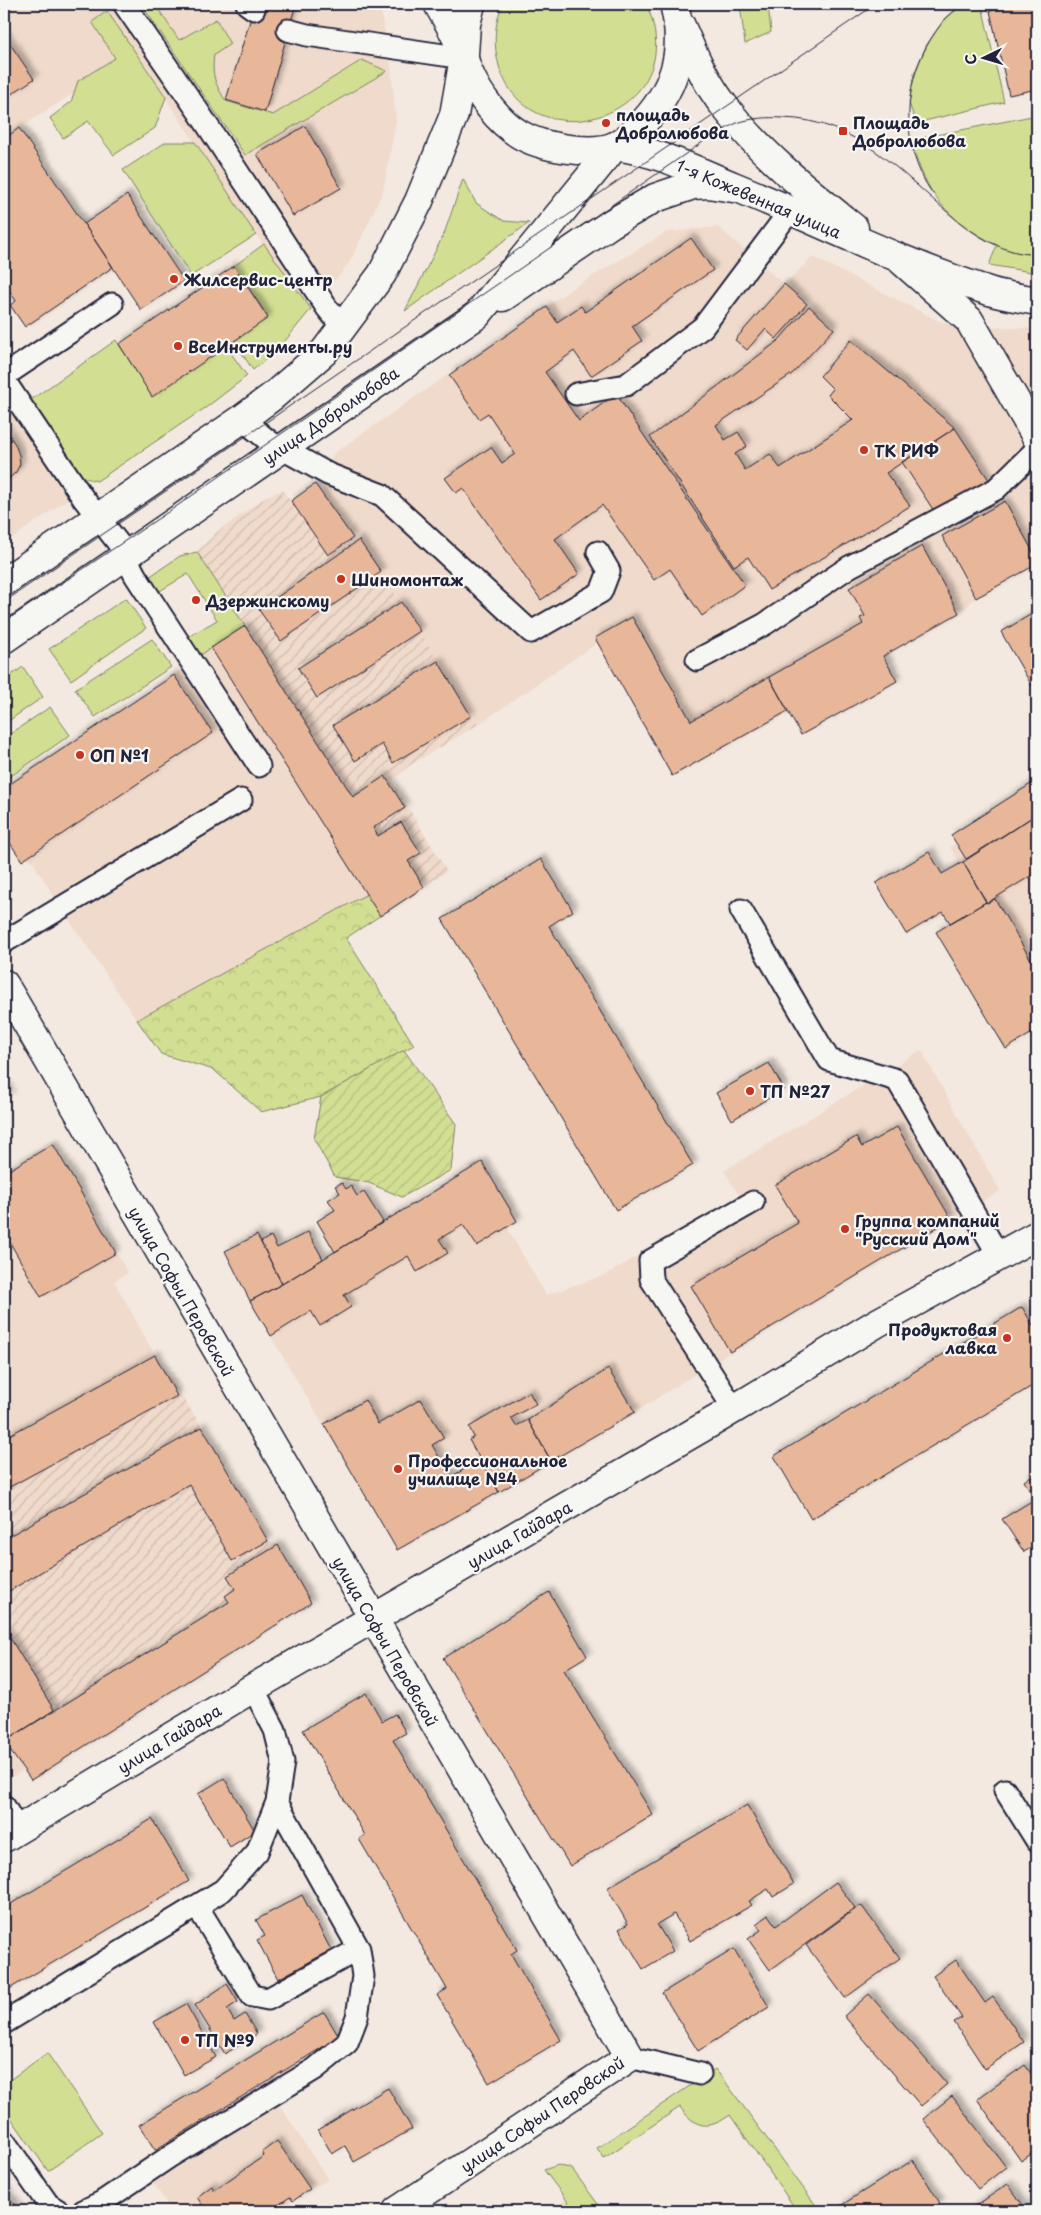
<svg xmlns="http://www.w3.org/2000/svg" width="1041" height="2215" font-family="'Playpen Sans',sans-serif">
<style>
.built{fill:#f0dacb}
.industrial{fill:url(#industrial-furrows)}
.green{fill:#d2df92;stroke:#7a8066}
.forest{fill:url(#forest-crowns);stroke:#7a8066}
.garden{fill:url(#garden-furrows);stroke:#7a8066}
.building{fill:#e8b799;stroke:#22223b;filter:url(#shadow)}
.lines{fill:none;stroke-linecap:round;stroke-linejoin:round}
.lane-casing{stroke:#22223b;stroke-width:25}
.street-casing{stroke:#22223b;stroke-width:31}
.secondary-casing{stroke:#22223b;stroke-width:31}
.primary-casing{stroke:#22223b;stroke-width:31}
.lane{stroke:#f6f6f2;stroke-width:21}
.street{stroke:#f6f6f2;stroke-width:28}
.secondary{stroke:#f6f6f2;stroke-width:28}
.primary{stroke:#f6f6f2;stroke-width:28}
.tram{stroke:#22223b;stroke-width:1}
.poi-dot{fill:#c8321e;stroke:#f6f6f2;stroke-width:2}
.labels{text-anchor:middle;dominant-baseline:central;stroke-width:4.5;stroke-linejoin:round;paint-order:stroke}
.poi-label{font-size:16px;font-weight:bold;fill:#22223b;stroke:#f6f6f2;text-anchor:start}
.street-label{font-size:16px;fill:#22223b;stroke:#f6f6f2}
</style>
<defs>
<pattern id="industrial-furrows" width="10" height="10" patternUnits="userSpaceOnUse" patternTransform="scale(1.25)"><rect width="10" height="10" fill="#f0dacb"/><path d="M-1 1l2-2M0 10L10 0M9 11l2-2" fill="none" stroke="#cebbaf"/></pattern>
<pattern id="forest-crowns" width="20" height="18" patternUnits="userSpaceOnUse" patternTransform="scale(1.25)"><rect width="20" height="18" fill="#d2df92"/><path d="M2 6a3 3 0 1 1 6 0M12 15a3 3 0 1 1 6 0" fill="none" stroke="#b4bf7f"/></pattern>
<pattern id="garden-furrows" width="10" height="10" patternUnits="userSpaceOnUse" patternTransform="scale(1.25)"><rect width="10" height="10" fill="#d2df92"/><path d="M-1 1l2-2M0 10L10 0M9 11l2-2" fill="none" stroke="#b4bf7f"/></pattern>
<filter id="shadow"><feDropShadow dx="4.5" dy="-4.5" stdDeviation="2.5" flood-color="#0004"/></filter>
</defs>
<rect width="100%" height="100%" fill="#f3e9e0"/>
<filter id="ink" filterUnits="userSpaceOnUse"><feTurbulence type="fractalNoise" baseFrequency=".02" numOctaves="2"/><feDisplacementMap in="SourceGraphic" scale="10" xChannelSelector="R" yChannelSelector="G"/><feConvolveMatrix kernelMatrix="1 2 1 2 8 2 1 2 1" color-interpolation-filters="sRGB"/></filter>
<g filter="url(#ink)">
<!-- built -->
<path class="built" d="M4,4h137l104,150 142,-84 -26,-10 -87,55 -9,-3 -39,-12 -10,-14 -4,-15 4,-52 -38,21 -23,-36h224l11,51 6,66 -13,70 -33,71 -39,47 -55,-74 -120,-182 -132,85z
M718,227l66,57 29,-27 130,66 94,6v235l-61,34 -17,15 -76,43 14,25 -96,54 -14,-21 -115,62 -75,-133 -118,81 -8,-8 -70,-114 -42,-62 -6,-2 -31,-45 11,-39 240,-166 94,-56z
M4,390l67,107 -67,47z
M211,648l156,246 -230,126 -76,-112 -32,-52 -7,5 -18,-27v-46l170,-113z
M1037,795v195l-87,-143z
M921,1050l79,141 -270,161 -95,60 -238,138 -147,-249 32,-17 200,-122 35,59 -10,7 39,67 59,-20 135,-78 -16,-26z
M53,1144l75,129 -14,8 41,74 -151,83v-265z
M4,1741l20,29 -20,11z
M279,2104l49,76 -18,9 -32,22h-106l-19,-28z
M566,2199l9,12h-27z"/>
<!-- industrial -->
<path class="industrial" d="M315,484l37,54 7,2 22,32 39,59 51,85 8,8 -70,42 -17,15 55,90 -67,45 -169,-268 34,-22 -48,-74 20,-20 50,-36 15,-6 9,11z
M155,1355l47,72 66,114 10,4 33,58 -280,177 -27,-39v-303z"/>
<!-- green -->
<path class="green" d="M141,4h14l24,36 37,-21 14,25 -16,11c-3,19 1,30 12,46l47,14 89,-55 25,11 -142,84z
M503,4h143c51,110 -116,165 -147,62 -6,-21 -5,-42 4,-62z
M740,4h28l3,28 -26,12z
M963,4h29l-10,2 22,96 -88,21 -7,-20 5,-29 12,-28 17,-25z
M107,11l59,86 -11,31 -41,27 -26,-34 -25,17 -13,-20 21,-16 7,-21 37,-23 -23,-36z
M1037,115v158l-48,-8 8,-20c-50,-25 -72,-51 -86,-105z
M166,142h29l61,93 -65,41 -68,-106z
M463,179l13,24 12,8 16,10 25,2 -124,88 39,-77z
M264,244l47,65 -31,38 -27,23 -19,-29 34,-24 -34,-51z
M116,340l36,56 74,-50 21,30 -39,30 -111,75 -19,-5 -50,-74z
M197,552l48,74 -46,30 -11,-19 29,-17 -29,-46 -30,18 -9,-15 31,-21z
M126,598l20,30 -75,52 -22,-31z
M152,639l19,28 -76,50 -20,-28z
M23,667l20,30 -39,27v-44z
M50,707l20,28 -66,46v-43z
M47,2053l55,80 -54,38 -44,-63v-24z
M715,2069l9,11 96,131h-23l-67,-96c-22,16 -35,13 -50,-8l-76,51 -7,-10z
M558,2165l14,4 31,42h-28l-31,-41z"/>
<!-- forest -->
<path class="forest" d="M424,887l-78,51 68,107 -93,52 -60,15 -47,-42 -53,-16 -24,-34 230,-126 13,21z"/>
<!-- garden -->
<path class="garden" d="M404,1050l52,74 -5,46 -49,27 -33,-14 -34,-6 -21,-38 7,-42z"/>
<!-- building -->
<path class="building" d="M255,4h41l-31,108 -39,-12z
M1018,4h19v85l-28,6 -19,-84z
M4,35l30,44 -30,20z
M305,126l36,62 -48,28 -36,-62z
M19,128l94,139 -88,60 -15,-22 6,-4 -12,-19v-143z
M127,195l57,86 -43,29 -57,-86z
M691,238l22,32 -81,56 10,15 -51,35 -17,-25 -29,21 34,49 37,-27 129,191 -43,31 -32,-47 -16,11 -52,-75 -47,34 24,35 -38,26 -78,-112 -7,5 -11,-15 46,-31 11,16 13,-9 -27,-41 -9,6 -30,-44 98,-68 10,15 24,-16 4,6z
M234,266l34,52 -116,79 -33,-53z
M784,284l23,20 -31,35 -11,-10 -18,21 -12,-10z
M809,306l25,23 -42,45 -76,51 9,15 13,-8 9,14 -12,8 10,16 25,-16 10,14 73,-48 -25,-25 5,-6 -13,-13 31,-36 104,88 -69,45 24,33 -141,84 -21,-33 -14,9 -84,-129 128,-96z
M4,428l11,16 4,11 1,9 -4,8 -12,11z
M955,428l34,52 -55,31 -32,-49z
M315,484l38,54 -25,17 -37,-54z
M1005,501l32,58v5l-61,34 -34,-62z
M359,540l22,32 -100,69 -22,-31z
M922,546l37,67 -76,43 14,25 -96,54 -32,-58 94,-53 -3,-6 5,-2 -16,-28z
M401,602l19,29 -103,67 -19,-30z
M1037,611v72l-5,3 -31,-54z
M632,617l59,104 78,-44 19,34 -116,65 -77,-138z
M245,626l108,171 32,-21 20,32 -32,20 5,8 23,-14 20,31 -13,8 16,26 -44,29 -169,-268z
M438,661l33,55 -78,47 -11,-19 -27,17 -22,-36z
M174,675l39,58 -191,128 -18,-27v-46z
M1034,782l3,5v27l-71,45 -15,-24z
M1037,814v58l-50,31 -24,-41z
M929,852l13,22 21,-12 23,40 -36,21 -7,-11 -37,22 -30,-51z
M541,859l32,52 -24,15 144,239 -77,45 -174,-291z
M995,899l42,71v60l-31,19 -70,-117 50,-30 1,1z
M769,1063l15,26 -52,31 -16,-27z
M4,1084l6,11 -6,3z
M897,1127l54,92 -221,133 -39,-66 107,-63 -23,-38 81,-48 6,10z
M53,1144l63,109 -75,44 -37,-65v-59z
M482,1162l35,59 -40,25 -14,-21 -24,14 9,14 -31,19 -9,-16 -64,39 7,12 -31,19 -9,-15 -40,25 -21,-35 32,-17z
M342,1183l4,6 5,-3 6,10 7,-4 19,30 -48,30 -18,-31 18,-11 -7,-10 12,-7 -5,-7z
M308,1232l15,27 -41,25 -21,-42 10,-6 6,12z
M257,1235l25,49 -32,17 -25,-50z
M1022,1307l15,25v51l-226,136 -37,-63z
M155,1355l22,41 -173,94v-52z
M608,1369l27,43 -84,49 -23,-41z
M529,1392l7,12 -25,14 5,8 12,-6 23,41 -52,31 -30,-52 5,-3 -5,-10z
M421,1399l23,39 -12,7 19,32 29,-17 19,32 -102,58 -73,-126 41,-24 13,24z
M202,1427l66,114 -36,20 -43,-77 -185,110v-55z
M1037,1472v72l-13,8 -22,-33 33,-20 -11,-18z
M278,1545l33,58 -280,177 -27,-38 225,-140 -4,-6 10,-7 -8,-13z
M549,1592l38,64 -23,14 89,145 -83,51 -127,-208z
M4,1628l50,82 -50,32z
M366,1693l16,28 13,-7 11,19 -13,7 124,210 -6,4 50,86 -72,43 -52,-88 10,-6 -88,-150 6,-4 -62,-105z
M224,1778l31,53 -25,16 -32,-53z
M747,1805l47,79 -21,13 -5,-8 -19,12 3,4 -62,36 -16,-27 -17,10 16,27 -30,18 -24,-40 9,-5 -21,-36z
M152,1819l37,62 -185,111v-84z
M836,1882l19,26 -85,62 -22,-31 13,-9 -5,-6 12,-9 8,11z
M302,1895l29,55 -53,29 -21,-39 8,-4 -9,-16z
M861,1905l39,53 -55,40 -39,-53z
M734,1949l35,58 -71,44 -36,-58z
M956,1960l29,43 8,-6 31,45 -39,27 -31,-47 8,-4 -29,-42z
M227,1984l11,18 -11,7 7,12 11,-7 12,20 -32,20 -30,-49z
M869,1994l78,90 -26,22 -77,-90z
M186,2004l30,53 -32,18 -30,-53z
M324,2012l15,25 -184,113 -16,-25z
M1025,2065l12,17v74l-3,-4 -13,9 -44,-62z
M388,2088l24,41 -58,33 -9,-16 -13,8 -14,-24z
M952,2096l54,71 -28,22 -55,-70z
M277,2141l33,48 -17,12 -3,-4 -21,14h-63l-9,-14 15,-11 2,4 50,-34 -2,-4z
M913,2160l27,43 -14,8h-82l-4,-5z
M1008,2184l19,27h-59z
M4,2190l15,21h-15z"/>
<g class="lines">
<defs>
<path id="lane" d="M124,4l74,107 129,197 16,20
M247,4l7,5
M288,30l19,5 157,23
M4,376l108,-72
M4,380l79,118 36,46 16,31 124,191
M576,394l50,-9 77,-58 87,-116
M242,419l28,23 58,32 54,21 149,137 70,-40 8,-21 -11,-19
M697,660l68,-36 84,-57 147,-78 41,-40
M741,910l88,150 68,20 102,176
M4,942l237,-142
M734,1409l-83,-130 -1,-18 103,-59
M1005,1790l32,51
M277,1802l82,147
M4,1806l13,23
M4,2023l219,-133 34,-38 20,-50 6,-40 -8,-32 -22,-42
M630,2057l70,17
M4,2141l44,63 11,7
M83,2211l19,-9 67,-45 146,-88 32,-26 10,-26 6,-41 -4,-27 -91,50 -16,-3 -55,-90"/>
<path id="street" d="M902,261l67,59 68,118
M374,1619l256,438 -233,154"/>
<path id="secondary" d="M503,297l109,-74 43,-25 38,-13 15,-1 25,4
M4,582l238,-163 31,-23 51,-44 58,-78 37,-73 35,-86 10,-57
M4,639l473,-324 138,-169
M4,984l370,635
M4,1838l249,-150 466,-270 158,-95 160,-88"/>
<path id="primary" d="M438,4c7,13 16,26 21,40 4,10 6,20 10,29 10,23 29,48 50,61 21,13 72,22 96,12 8,-3 17,-12 23,-18 36,-36 49,-75 36,-124
M681,26c12,28 25,57 44,81 36,47 83,84 129,121
M464,54l2,-30 5,-20
M615,146c41,5 80,24 118,40 86,35 167,77 256,105 15,5 32,7 48,10"/>
</defs>
<!-- lane casing -->
<use href="#lane" class="lane-casing"/>
<!-- street casing -->
<use href="#street" class="street-casing"/>
<!-- secondary casing -->
<use href="#secondary" class="secondary-casing"/>
<!-- primary casing -->
<use href="#primary" class="primary-casing"/>
<!-- lane -->
<use href="#lane" class="lane"/>
<!-- street -->
<use href="#street" class="street"/>
<!-- secondary -->
<use href="#secondary" class="secondary"/>
<!-- primary -->
<use href="#primary" class="primary"/>
<!-- tram -->
<path class="tram" d="M933,194c-37,-51 -30,-124 10,-172 5,-7 13,-12 20,-18
M4,602l872,-598
M4,622l173,-116 533,-369c9,-4 18,-10 27,-14 14,-5 31,-6 46,-5 73,2 117,54 169,98 22,19 55,40 85,38"/>
</g>
</g>
<!-- markers -->
<g class="poi-dot">
<circle cx="606" cy="123" r="5"/>
<rect x="838" y="126" width="10" height="10" rx="2.5"/>
<circle cx="174" cy="279" r="5"/>
<circle cx="178" cy="346" r="5"/>
<circle cx="864" cy="450" r="5"/>
<circle cx="341" cy="579" r="5"/>
<circle cx="196" cy="600" r="5"/>
<circle cx="80" cy="755" r="5"/>
<circle cx="750" cy="1091" r="5"/>
<circle cx="845" cy="1229" r="5"/>
<circle cx="1007" cy="1338" r="5"/>
<circle cx="398" cy="1469" r="5"/>
<circle cx="185" cy="2040" r="5"/>
</g>
<g class="labels">
<!-- poi labels -->
<g class="poi-label">
<text x="616" y="114">площадь<tspan x="616" dy="18">Добролюбова</tspan></text>
<text x="853" y="122">Площадь<tspan x="853" dy="18">Добролюбова</tspan></text>
<text x="184" y="279">Жилсервис-центр</text>
<text x="188" y="346">ВсеИнструменты.ру</text>
<text x="874" y="450">ТК РИФ</text>
<text x="351" y="579">Шиномонтаж</text>
<text x="206" y="600">Дзержинскому</text>
<text x="90" y="755">ОП №1</text>
<text x="760" y="1091">ТП №27</text>
<text x="855" y="1220">Группа компаний<tspan x="855" dy="18">"Русский Дом"</tspan></text>
<text x="997" y="1329" text-anchor="end">Продуктовая<tspan x="997" dy="18">лавка</tspan></text>
<text x="408" y="1460">Профессиональное<tspan x="408" dy="18">училище №4</tspan></text>
<text x="195" y="2040">ТП №9</text>
</g>
<!-- street labels -->
<g class="street-label">
<text transform="translate(759 198) rotate(23)">1-я Кожевенная улица</text>
<text transform="translate(330 415) rotate(-34)">улица Добролюбова</text>
<text transform="translate(182 1291) rotate(60)">улица Софьи Перовской</text>
<text transform="translate(519 1534) rotate(-30)">улица Гайдара</text>
<text transform="translate(386 1641) rotate(60)">улица Софьи Перовской</text>
<text transform="translate(169 1738) rotate(-31)">улица Гайдара</text>
<text transform="translate(542 2114) rotate(-34)">улица Софьи Перовской</text>
</g>
</g>
<!-- margin -->
<rect width="1041" height="2215" fill="none" stroke="#f6f6f2" stroke-width="20"/>
<rect x="10" y="10" width="1021" height="2195" fill="none" stroke="#22223b" stroke-width="2" filter="url(#ink)"/>
<!-- north arrow -->
<g transform="translate(984 58) rotate(265)" stroke="#f6f6f2" stroke-width="4" paint-order="stroke">
<path d="M0-4L9 19L0 12L-9 19Z" fill="#22223b"/>
<text y="-8" font-size="14" font-weight="bold" text-anchor="middle" fill="#22223b">С</text>
</g>
</svg>
